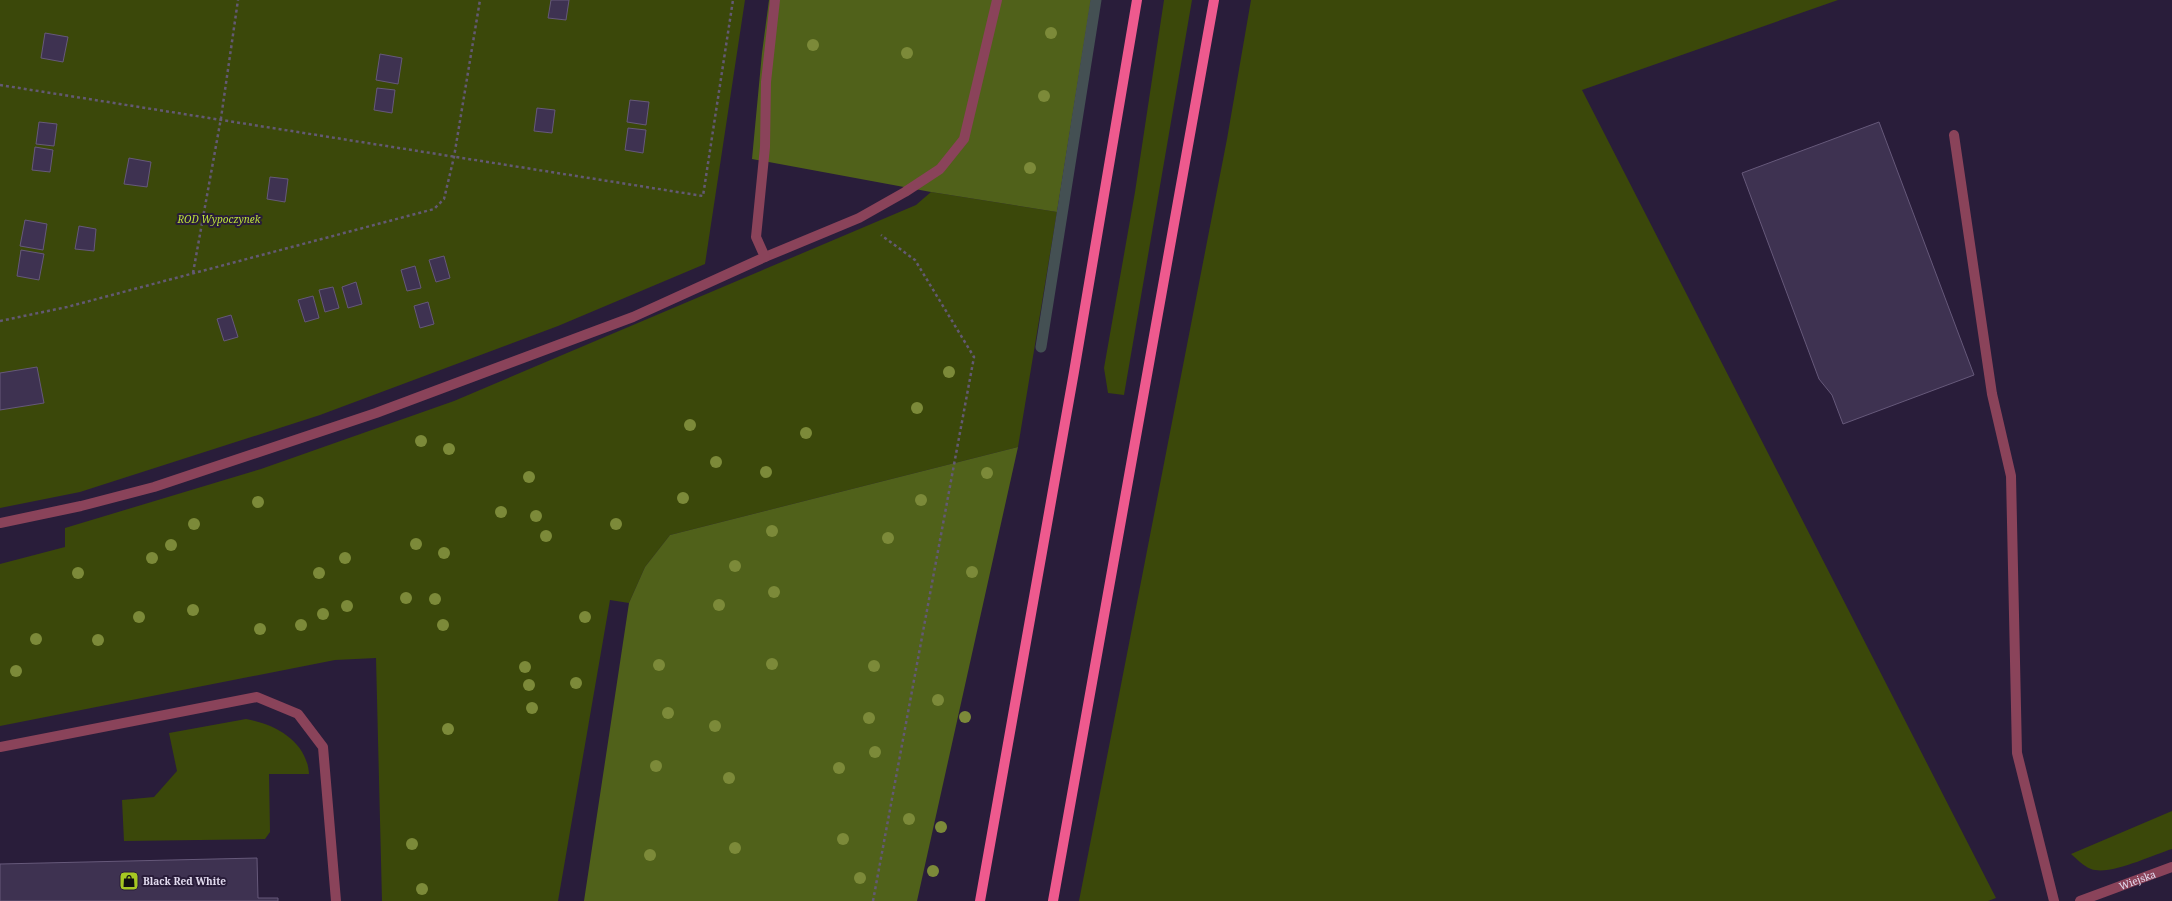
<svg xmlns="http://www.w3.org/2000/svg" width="2172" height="901" font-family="'Noto Serif',serif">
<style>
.green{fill:#3b480a}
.forest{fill:#50611a}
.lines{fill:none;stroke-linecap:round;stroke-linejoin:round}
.stream{stroke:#445053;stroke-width:11}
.building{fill:#3e3251;stroke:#66597a}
.path{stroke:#635973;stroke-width:2.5;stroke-dasharray:3 3;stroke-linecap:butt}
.minor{stroke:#8a435a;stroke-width:10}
.major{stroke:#ee5a8e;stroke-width:10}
.tree{fill:#7c8a39}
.labels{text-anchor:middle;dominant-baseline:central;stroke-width:4;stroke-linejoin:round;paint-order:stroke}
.park-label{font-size:10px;font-style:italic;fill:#bfe439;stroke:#291d3a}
.street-label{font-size:10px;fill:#e2dbef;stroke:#291d3a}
.poi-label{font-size:10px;font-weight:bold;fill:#e2dbef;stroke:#291d3a;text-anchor:start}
</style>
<rect width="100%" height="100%" fill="#291d3a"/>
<!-- green -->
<path class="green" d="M0,0h745l-40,264 -147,62 -238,89 -240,77 -80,16z
M1164,0h28l-68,395 -16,-2 -4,-25 31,-176z
M1251,0h587l-256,90 414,808 -8,3h-909l148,-762z
M931,192l126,20 -39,235 -348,88 -25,32 -16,36 -19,-3 -52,301h-176l-6,-243 -41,2 -335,66v-162l65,-17v-19l196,-59 193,-68 462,-196z
M246,719c29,5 61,22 63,55h-40l1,58 -5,7 -141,2 -2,-41 32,-3 23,-26 -8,-38z
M2172,811v38c-20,6 -62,27 -81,20 -8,-3 -14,-10 -20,-15z"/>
<!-- forest -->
<path class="forest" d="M769,0h322l-34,212 -126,-20 -179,-33 10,-106z
M1018,447l-101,454h-333l45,-298 16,-36 25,-32z"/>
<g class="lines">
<!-- stream -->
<path class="stream" d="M1041,347l55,-347"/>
</g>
<!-- building -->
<path class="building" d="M551,0h18l-3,20 -18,-2z
M45,33l23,4 -5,25 -22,-4z
M380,54l22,4 -4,26 -22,-4z
M377,88l18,2 -3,23 -18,-3z
M630,100l19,2 -3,23 -19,-3z
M537,108l18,2 -3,23 -18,-2z
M39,122l18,2 -3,22 -18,-2z
M1879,122l95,253 -131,49 -11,-29 -13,-16 -77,-206z
M628,128l18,2 -3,23 -18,-3z
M35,147l18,3 -3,22 -18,-2z
M129,158l22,4 -4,25 -23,-3z
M270,177l18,2 -3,23 -18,-3z
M25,220l22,4 -4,26 -23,-4z
M79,226l17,3 -2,22 -19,-2z
M21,250l23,4 -5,26 -22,-4z
M444,256l6,22 -14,4 -7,-22z
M415,266l6,22 -14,3 -6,-21z
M356,282l6,22 -14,4 -6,-21z
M333,287l6,21 -14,4 -6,-22z
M313,296l6,22 -14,4 -7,-22z
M428,302l6,22 -14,4 -6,-22z
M231,315l7,22 -14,4 -7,-22z
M37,367l7,36 -44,7v-37z
M257,858l1,40h20v3h-278v-37z"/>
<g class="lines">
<!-- path -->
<path class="path" d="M0,85l703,111 30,-196
M193,273l28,-155 17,-118
M0,321l67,-14 367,-98 10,-10 10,-42 26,-157
M873,901l101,-544 -59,-97 -34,-25"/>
<!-- minor -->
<g class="minor">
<path d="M1954,135l38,259 19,82 6,277 37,148"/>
<path d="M765,257l94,-39 46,-26 35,-23 24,-30 33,-139"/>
<path d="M0,523l81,-17 73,-19 222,-74 257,-96 132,-60 -9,-20 9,-90 1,-65 9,-82"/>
<path d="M0,747l257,-50 41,17 25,33 13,154"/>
<path id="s1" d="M2080,901l92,-34"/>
</g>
<!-- major -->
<path class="major" d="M980,901l94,-529 63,-372
M1053,901l161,-901"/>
</g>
<!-- trees -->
<g class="tree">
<circle cx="1051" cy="33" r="6"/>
<circle cx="813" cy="45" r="6"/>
<circle cx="907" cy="53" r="6"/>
<circle cx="1044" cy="96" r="6"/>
<circle cx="1030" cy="168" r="6"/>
<circle cx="949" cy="372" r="6"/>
<circle cx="917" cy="408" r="6"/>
<circle cx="690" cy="425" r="6"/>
<circle cx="806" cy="433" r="6"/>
<circle cx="421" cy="441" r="6"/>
<circle cx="449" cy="449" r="6"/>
<circle cx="716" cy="462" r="6"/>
<circle cx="766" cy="472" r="6"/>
<circle cx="987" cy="473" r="6"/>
<circle cx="529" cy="477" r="6"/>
<circle cx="683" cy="498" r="6"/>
<circle cx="921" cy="500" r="6"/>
<circle cx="258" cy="502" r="6"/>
<circle cx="501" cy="512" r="6"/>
<circle cx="536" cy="516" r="6"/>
<circle cx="194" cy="524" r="6"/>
<circle cx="616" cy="524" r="6"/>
<circle cx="772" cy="531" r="6"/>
<circle cx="546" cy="536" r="6"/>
<circle cx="888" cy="538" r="6"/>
<circle cx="416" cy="544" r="6"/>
<circle cx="171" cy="545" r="6"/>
<circle cx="444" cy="553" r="6"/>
<circle cx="152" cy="558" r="6"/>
<circle cx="345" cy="558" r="6"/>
<circle cx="735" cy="566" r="6"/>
<circle cx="972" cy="572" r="6"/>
<circle cx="78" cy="573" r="6"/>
<circle cx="319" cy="573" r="6"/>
<circle cx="774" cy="592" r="6"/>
<circle cx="406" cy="598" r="6"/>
<circle cx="435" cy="599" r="6"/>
<circle cx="719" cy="605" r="6"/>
<circle cx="347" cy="606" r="6"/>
<circle cx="193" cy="610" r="6"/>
<circle cx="323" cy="614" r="6"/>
<circle cx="139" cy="617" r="6"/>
<circle cx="585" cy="617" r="6"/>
<circle cx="301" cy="625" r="6"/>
<circle cx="443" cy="625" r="6"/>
<circle cx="260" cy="629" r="6"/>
<circle cx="36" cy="639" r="6"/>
<circle cx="98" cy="640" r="6"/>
<circle cx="772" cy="664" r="6"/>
<circle cx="659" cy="665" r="6"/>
<circle cx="874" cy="666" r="6"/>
<circle cx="525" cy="667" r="6"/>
<circle cx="16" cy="671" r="6"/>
<circle cx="576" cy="683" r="6"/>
<circle cx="529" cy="685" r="6"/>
<circle cx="938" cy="700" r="6"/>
<circle cx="532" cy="708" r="6"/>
<circle cx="668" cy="713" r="6"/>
<circle cx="965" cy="717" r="6"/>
<circle cx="869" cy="718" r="6"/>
<circle cx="715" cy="726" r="6"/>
<circle cx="448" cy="729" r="6"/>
<circle cx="875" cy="752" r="6"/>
<circle cx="656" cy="766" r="6"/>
<circle cx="839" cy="768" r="6"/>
<circle cx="729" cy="778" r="6"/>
<circle cx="909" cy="819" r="6"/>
<circle cx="941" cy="827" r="6"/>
<circle cx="843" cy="839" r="6"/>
<circle cx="412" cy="844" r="6"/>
<circle cx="735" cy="848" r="6"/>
<circle cx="650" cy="855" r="6"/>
<circle cx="933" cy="871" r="6"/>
<circle cx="860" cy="878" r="6"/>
<circle cx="422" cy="889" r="6"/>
</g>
<!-- icons -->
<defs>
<symbol id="shop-square" viewBox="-11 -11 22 22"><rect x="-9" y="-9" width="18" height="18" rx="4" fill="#a6c822" stroke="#291d3a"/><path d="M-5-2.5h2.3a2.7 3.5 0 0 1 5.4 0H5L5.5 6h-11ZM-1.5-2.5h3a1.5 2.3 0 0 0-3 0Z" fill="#111"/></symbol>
</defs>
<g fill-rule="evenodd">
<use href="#shop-square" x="118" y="870" width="22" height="22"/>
</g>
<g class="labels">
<!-- park labels -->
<g class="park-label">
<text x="219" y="219">ROD Wypoczynek</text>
</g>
<!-- street labels -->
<g class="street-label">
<text stroke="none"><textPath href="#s1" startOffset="61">Wiejska</textPath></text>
</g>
<!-- poi labels -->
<g class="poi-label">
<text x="143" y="881">Black Red White</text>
</g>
</g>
</svg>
